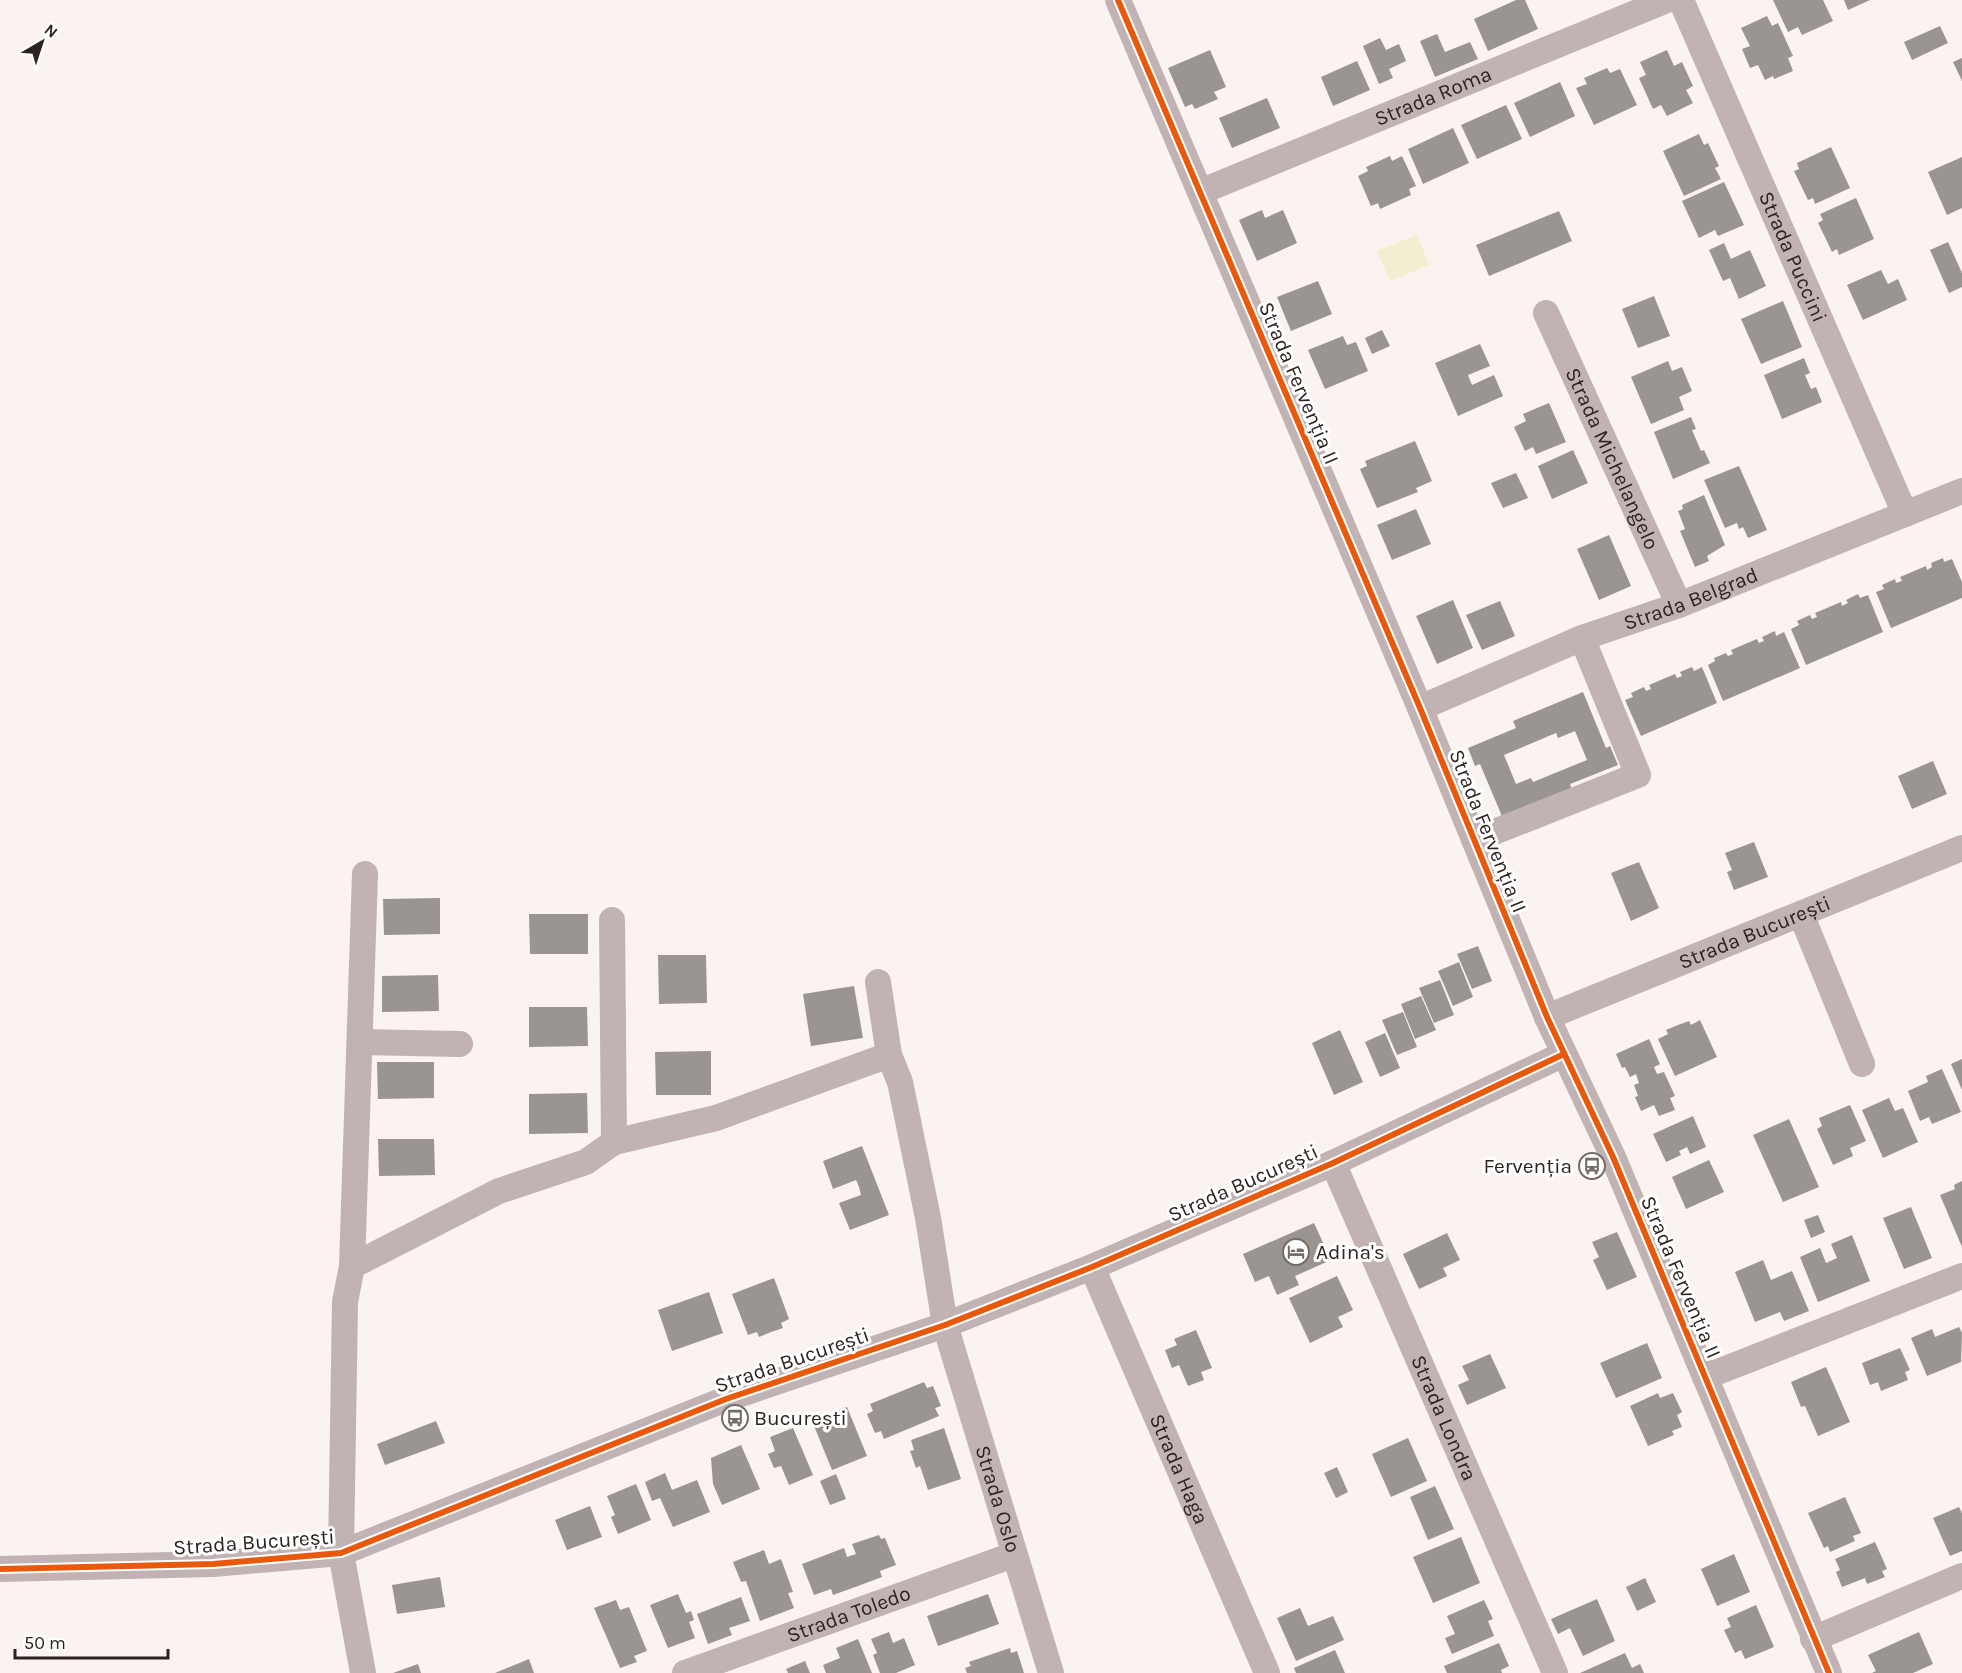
<svg xmlns="http://www.w3.org/2000/svg" width="1962" height="1673" font-family="Karla,sans-serif">
<style>
.green{fill:#f2eecf}
.building{fill:#9a9591;fill-rule:evenodd}
.lines{fill:none;stroke-linecap:round;stroke-linejoin:round}
.minor{stroke:#c1b2b3;stroke-width:26}
.cycleway-casing{stroke:#fff;stroke-width:10}
.cycleway{stroke:#e8590c;stroke-width:6}
.labels{text-anchor:middle;dominant-baseline:central;stroke-width:6;stroke-linejoin:round;paint-order:stroke}
.street-label{font-size:21px;fill:#2d2420;stroke:#fff}
.poi-label{font-size:21px;fill:#2d2420;stroke:#fff;text-anchor:start}
</style>
<rect width="100%" height="100%" fill="#faf3f0"/>
<!-- green -->
<path class="green" d="M1417,235l12,30 -39,16 -13,-30z"/>
<!-- building -->
<path class="building" d="M1516,0h9l13,29 -50,22 -14,-32z
M1773,0h50l10,21 -31,14 -4,-8 -10,5z
M1844,0h26l-22,10z
M1767,16l5,10 6,-3 15,33 -5,2 5,13 -19,8 -1,-3 -8,4 -7,-15 -8,3 -8,-19 8,-3 -9,-18z
M1940,26l8,17 -36,17 -8,-18z
M1437,34l8,18 25,-10 8,17 -43,18 -15,-36z
M1380,38l6,12 13,-6 7,17 -17,8 4,9 -14,6 -16,-38z
M1210,50l16,37 -12,5 4,7 -23,10 -3,-5 -7,3 -17,-39z
M1667,50l7,16 8,-4 11,24 -7,4 7,13 -26,13 -6,-11 -8,4 -14,-31 7,-3 -6,-13z
M1962,58v23l-9,-19z
M1357,61l13,29 -37,16 -12,-29z
M1607,68l3,5 10,-4 17,36 -43,20 -18,-37 11,-4 -3,-6z
M1560,82l15,34 -45,21 -16,-34z
M1267,98l13,30 -48,20 -13,-30z
M1506,105l16,34 -45,20 -16,-34z
M1453,128l16,35 -46,21 -15,-35z
M1699,134l5,11 4,-2 11,23 -4,2 6,11 -37,17 -21,-45z
M1831,147l19,41 -35,16 -2,-6 -5,2 -14,-29 5,-2 -2,-6z
M1390,156l2,5 10,-5 14,30 -7,3 2,6 -31,14 -2,-6 -7,3 -13,-30 10,-5 -2,-4z
M1962,157v51l-15,7 -19,-43z
M1724,182l20,43 -26,11 -3,-6 -16,8 -17,-37z
M1856,198l18,41 -35,16 -2,-6 -5,3 -7,-15 -7,-14 5,-3 -3,-6z
M1262,210l3,8 18,-8 14,33 -40,18 -18,-41z
M1559,211l13,30 -83,35 -13,-31z
M1948,242l14,31v14l-13,6 -19,-43z
M1724,243l7,16 19,-9 16,36 -27,13 -9,-21 -7,3 -14,-31z
M1881,270l7,14 10,-5 9,21 -44,20 -16,-35z
M1318,281l14,33 -41,17 -14,-34z
M1654,296l16,40 -32,12 -16,-39z
M1783,301l19,46 -41,17 -20,-45z
M1382,330l8,16 -18,8 -7,-16z
M1343,336l4,9 9,-3 12,29 -43,18 -17,-39z
M1480,344l10,22 -22,9 4,10 22,-10 9,21 -45,20 -23,-53z
M1804,358l6,15 -5,2 6,14 5,-2 6,15 -40,17 -18,-44z
M1668,361l4,10 10,-4 10,24 -13,6 5,13 -33,14 -20,-47z
M1549,403l17,39 -30,12 -3,-7 -8,4 -11,-24 12,-6 -3,-7z
M1691,417l5,12 -4,1 9,21 3,-1 6,13 -37,16 -19,-47z
M1415,441l17,40 -16,7 2,4 -41,16 -17,-39 7,-3 -2,-5z
M1573,450l15,33 -36,16 -14,-33z
M1739,466l28,64 -19,8 -5,-11 -4,2 -2,-6 -12,5 -21,-48z
M1516,473l12,25 -25,10 -12,-25z
M1704,495l21,50 -18,11 2,5 -14,6 -15,-36 5,-2 -7,-18 5,-2 -1,-4z
M1416,509l15,35 -39,16 -15,-35z
M1609,535l22,51 -32,14 -22,-51z
M1943,558l1,4 8,-3 10,23v16l-71,30 -15,-36 8,-3 -2,-4 13,-6 1,4 6,-2 -2,-4 26,-11 1,4 5,-3 -1,-4z
M1858,594l2,4 8,-3 15,37 -77,33 -15,-36 8,-4 -2,-4 13,-6 2,4 5,-2 -2,-4 26,-11 1,4 6,-3 -2,-3z
M1453,600l20,48 -36,16 -21,-48z
M1500,601l15,35 -33,14 -16,-35z
M1775,631l1,5 8,-4 16,36 -77,33 -15,-36 7,-4 -1,-3 12,-5 2,3 5,-2 -2,-4 26,-11 2,4 5,-2 -2,-4z
M1692,667l2,4 8,-4 15,36 -76,33 -16,-36 8,-3 -2,-4 13,-6 2,4 5,-2 -2,-4 26,-11 2,4 5,-2 -2,-4z
M1583,692l23,56 4,-2 8,19 -48,19 3,9 -69,28 -24,-57 -5,2 -7,-18 48,-20 -3,-7zM1575,731l12,29 -54,22 -2,-4 -15,6 -12,-29 52,-22 2,5z
M1933,761l14,33 -35,15 -14,-33z
M1754,842l14,35 -34,13 -7,-18 5,-2 -7,-17z
M1639,862l20,46 -28,13 -20,-48z
M440,898v36l-56,1 -1,-36z
M529,914h59v40h-58z
M1478,946l14,35 -20,8 -15,-35z
M658,955h48l1,48 -48,1z
M1459,962l14,35 -20,9 -15,-35z
M438,975l1,36 -57,1v-36z
M1440,980l14,35 -20,8 -15,-35z
M854,986l9,52 -52,8 -8,-52z
M1421,996l15,34 -21,9 -14,-35z
M529,1007h58l1,39 -59,1z
M1403,1012l14,35 -20,8 -15,-35z
M1700,1020l17,37 -42,19 -17,-37 10,-5 -2,-4 12,-5 11,-4 2,4z
M1340,1030l23,52 -29,13 -22,-52z
M1385,1033l15,35 -20,9 -15,-35z
M1649,1039l11,25 -6,3 3,7 7,-2 11,24 -5,2 5,12 -16,6 -5,-11 -13,6 -6,-14 3,-1 -4,-11 5,-2 -3,-9 -6,3 -5,-10 -3,1 -6,-14z
M711,1051v44h-55l-1,-43z
M1962,1059v31l-11,-26z
M377,1062h57v36l-56,1z
M1942,1069l19,43 -29,12 -3,-7 -9,4 -12,-30 20,-9 -2,-6z
M587,1093l1,40 -59,1v-40z
M1889,1098l6,13 8,-3 15,34 -35,16 -21,-48z
M1850,1105l16,36 -16,7 3,8 -20,9 -16,-36 5,-3 -3,-8z
M1693,1116l13,31 -16,7 -3,-7 -8,4 2,4 -15,7 -13,-28z
M1789,1119l30,68 -36,15 -30,-67z
M378,1139h56l1,36 -56,1z
M862,1146l27,69 -39,15 -11,-27 22,-8 -2,-8 -3,-7 -23,9 -10,-28z
M1709,1160l15,32 -38,17 -14,-32z
M1962,1181v66l-22,-52 15,-6 -1,-4z
M1911,1207l21,51 -28,11 -21,-51z
M1818,1215l7,17 -14,6 -7,-18z
M1314,1223l17,37 -36,16 4,9 -22,10 -8,-19 -14,6 -12,-28z
M1617,1232l20,45 -30,13 -14,-30 6,-3 -7,-15z
M1447,1233l13,27 -17,8 4,8 -28,13 -16,-35z
M1852,1235l18,46 -52,21 -18,-45 20,-9 6,15 11,-5 -6,-14z
M1763,1260l8,20 21,-9 17,40 -25,10 -4,-9 -25,10 -20,-50z
M1337,1276l16,34 -15,7 5,10 -33,16 -21,-45z
M774,1278l15,41 -8,4 2,5 -12,4 -12,5 -2,-5 -9,3 -16,-41z
M709,1292l14,41 -51,18 -14,-41z
M1959,1327l3,6 -1,29 -34,14 -16,-38 21,-9 3,8z
M1196,1330l16,38 -11,4 3,8 -16,6 -9,-21 -7,3 -7,-18 12,-5 -3,-6z
M1647,1343l15,35 -46,20 -16,-35z
M1900,1348l10,22 -5,2 3,8 -27,11 -3,-9 -8,3 -8,-22z
M1490,1354l16,34 -39,17 -9,-20 11,-5 -7,-14z
M1826,1367l24,55 -32,14 -13,-30 -4,1 -10,-25z
M924,1382l3,6 6,-2 8,20 -6,2 4,8 -55,23 -3,-8 -6,2 -8,-19 6,-3 -3,-7z
M1658,1393l2,5 13,-5 9,19 -5,3 5,12 -10,4 2,4 -26,11 -18,-40z
M847,1407l20,49 -35,14 -20,-49z
M436,1421l9,22 -60,22 -8,-21z
M793,1428l20,47 -24,10 -8,-19 -7,2 -6,-14 7,-3 -5,-14z
M944,1428l17,51 -33,11 -8,-24 -4,2 -6,-17 4,-1 -3,-10z
M1408,1438l19,43 -36,16 -19,-43z
M741,1445l19,44 -38,16 -9,-21 -2,-26z
M1337,1467l11,25 -12,6 -12,-25z
M665,1473l7,17 25,-10 13,32 -37,15 -13,-29 -8,3 -7,-19z
M836,1474l10,25 -16,6 -10,-24z
M636,1484l15,36 -33,14 -7,-17 4,-2 -8,-19z
M1435,1486l19,43 -26,11 -18,-43z
M1845,1497l16,36 -8,3 2,5 -25,11 -2,-6 -4,2 -16,-35z
M590,1506l12,31 -35,13 -12,-30z
M1959,1507l3,6v38l-12,5 -17,-38z
M879,1535l2,4 4,-1 11,27 -16,6 2,6 -24,9 -25,9 -2,-6 -17,6 -12,-31 42,-16 3,9 9,-3 -4,-10z
M1461,1537l19,46 -47,20 -20,-46z
M1875,1542l12,27 -5,2 3,6 -18,7 -2,-6 -23,9 -6,-15 4,-2 -5,-11z
M764,1550l5,14 12,-5 12,33 -5,1 6,15 -34,13 -14,-40 -5,1 -8,-20z
M1734,1554l16,38 -33,14 -16,-37z
M440,1577l5,30 -48,7 -5,-29z
M1645,1578l11,24 -19,9 -11,-24z
M678,1594l8,19 5,-2 3,9 -5,2 6,16 -27,10 -18,-43z
M988,1594l11,30 -61,22 -11,-30z
M741,1597l9,24 -21,7 3,7 -24,9 -11,-30z
M1597,1599l18,42 -32,15 -13,-28 -12,6 -7,-15z
M616,1600l4,10 9,-3 18,44 -13,5 3,6 -17,6 -26,-60z
M1484,1600l9,19 -5,2 6,15 -42,18 -7,-16 10,-4 -8,-18z
M1756,1605l18,42 -29,12 -4,-9 -6,3 -11,-23 7,-3 -4,-9z
M1300,1608l8,18 25,-10 11,24 -48,21 -19,-43z
M889,1632l4,11 11,-5 11,27 -19,8h-16l-7,-18 4,-2 -6,-14z
M1919,1632l14,32 -20,9h-41l4,-2 -8,-16z
M858,1639l14,34h-46l-3,-8 17,-7 -4,-10z
M1499,1643l10,23 -8,4 1,3h-55l-3,-7z
M1010,1648l1,5 6,-2 7,22h-57l-2,-5 6,-2 -2,-4z
M1335,1650l10,23h-49l-2,-5z
M1625,1653l7,15 8,-4 4,9h-64z
M529,1659l5,14h-39z
M805,1661l5,12h-22l-2,-4z
M418,1664l3,9h-28z"/>
<g class="lines">
<!-- minor -->
<g class="minor">
<path d="M1118,0l302,708 127,309 66,140 216,516"/>
<path id="s1" d="M1681,0l224,514"/>
<path id="s2" d="M1200,192l467,-192"/>
<path id="s3" d="M1546,313l133,292"/>
<path id="s4" d="M1420,708l162,-70 97,-33 283,-114"/>
<path d="M1474,840l164,-65 -56,-137"/>
<path d="M1801,914l61,150"/>
<path id="s5" d="M878,982l11,73 11,27 28,136 17,107 106,348"/>
<path id="s6" d="M1547,1017l415,-169"/>
<path d="M360,1042l100,2"/>
<path d="M614,1142l102,-24 173,-63"/>
<path id="s7" d="M1333,1163l222,510"/>
<path d="M352,1266l13,-392"/>
<path id="s8" d="M1092,1267l175,406"/>
<path d="M1705,1377l257,-101"/>
<path d="M0,1569l213,-5 128,-11 385,-154 219,-74 147,-58 241,-104 231,-109"/>
<path d="M1813,1639l149,-63"/>
<path d="M363,1673l-22,-120 4,-251 7,-36 147,-75 87,-29 28,-20 -2,-222"/>
<path id="s9" d="M685,1673l328,-118"/>
</g>
<defs>
<path id="cycleway" d="M1118,0l302,708 127,309 66,140 216,516
M0,1569l213,-5 128,-11 385,-154 219,-74 147,-58 241,-104 231,-109"/>
</defs>
<!-- cycleway casing -->
<use href="#cycleway" class="cycleway-casing"/>
<!-- cycleway -->
<use href="#cycleway" class="cycleway"/>
</g>
<!-- icons -->
<defs>
<symbol id="bus-ring" viewBox="-11 -11 22 22"><circle r="9.5" fill="#fff" stroke="#756c69" stroke-width="1.5"/><path d="M-5-6H5V4H4V6H2V4H-2V6H-4V4H-5ZM-3.5-4V0h7V-4ZM-3.5 1.2v1.5H-2V1.2ZM2 1.2v1.5H3.5V1.2Z" fill="#756c69"/></symbol>
<symbol id="hotel-ring" viewBox="-11 -11 22 22"><circle r="9.5" fill="#fff" stroke="#756c69" stroke-width="1.5"/><path d="M-6-4.5h1.5V1H6V5H4.5V3h-9V5H-6ZM-4 0a1.8 1.8 0 1 1 3.6 0ZM.5 0V-2.5h3Q6-2.5 6 0Z" fill="#756c69"/></symbol>
</defs>
<g fill-rule="evenodd">
<use href="#bus-ring" x="1577" y="1151" width="30" height="30"/>
<use href="#hotel-ring" x="1281" y="1237" width="30" height="30"/>
<use href="#bus-ring" x="720" y="1403" width="30" height="30"/>
</g>
<g class="labels">
<!-- street labels -->
<g class="street-label">
<text stroke="none"><textPath href="#s2" startOffset="252">Strada Roma</textPath></text>
<text stroke="none"><textPath href="#s1" startOffset="280">Strada Puccini</textPath></text>
<text transform="translate(1299 383) rotate(67)">Strada Fervenția II</text>
<text stroke="none"><textPath href="#s3" startOffset="160">Strada Michelangelo</textPath></text>
<text stroke="none"><textPath href="#s4" startOffset="292">Strada Belgrad</textPath></text>
<text transform="translate(1488 831) rotate(68)">Strada Fervenția II</text>
<text stroke="none"><textPath href="#s6" startOffset="224">Strada București</textPath></text>
<text transform="translate(1243 1183) rotate(-24)">Strada București</text>
<text transform="translate(1681 1277) rotate(67)">Strada Fervenția II</text>
<text transform="translate(792 1360) rotate(-19)">Strada București</text>
<text stroke="none"><textPath href="#s7" startOffset="278">Strada Londra</textPath></text>
<text stroke="none"><textPath href="#s8" startOffset="220">Strada Haga</textPath></text>
<text stroke="none"><textPath href="#s5" startOffset="532">Strada Oslo</textPath></text>
<text transform="translate(254 1542) rotate(-4)">Strada București</text>
<text stroke="none"><textPath href="#s9" startOffset="174">Strada Toledo</textPath></text>
</g>
<!-- poi labels -->
<g class="poi-label">
<text x="1572" y="1166" text-anchor="end">Fervenția</text>
<text x="1316" y="1252">Adina's</text>
<text x="754" y="1418">București</text>
</g>
</g>
<!-- north arrow -->
<g transform="translate(42 42) rotate(39)" stroke="#ffffff" stroke-width="4.5" paint-order="stroke">
<path d="M0-4.5L10 22L0 15L-10 22Z" fill="#2d2420"/>
<text y="-9" font-size="16" font-weight="bold" text-anchor="middle" fill="#2d2420">N</text>
</g>
<!-- scale -->
<path d="M15 1649v9h153v-9" fill="none" stroke="#2d2420" stroke-width="3"/>
<text x="24" y="1649" font-size="18" fill="#2d2420" stroke="#ffffff" stroke-width="4.5" paint-order="stroke">50 m</text>
</svg>
